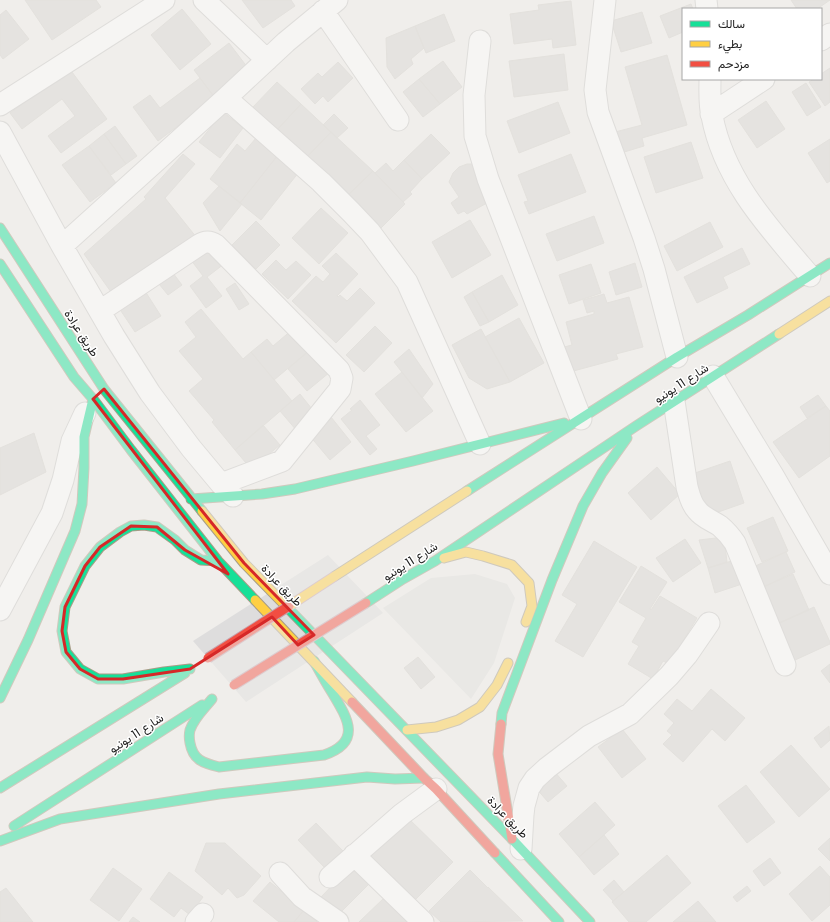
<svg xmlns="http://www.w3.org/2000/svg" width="830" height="922" font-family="Poppins,Vazirmatn,sans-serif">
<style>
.parking{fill:#e0dfde}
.pier{fill:#dedddd}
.building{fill:#d7d4d2;stroke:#d3d0cc}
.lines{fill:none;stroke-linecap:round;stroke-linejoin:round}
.street-casing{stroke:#c9c8c7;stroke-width:23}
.fast-casing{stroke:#a79c86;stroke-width:11}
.slow-casing{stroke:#a79c86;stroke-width:11}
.jam-casing{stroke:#a79c86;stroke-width:11}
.street{stroke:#fdfcfc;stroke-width:21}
.fast{stroke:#16e098;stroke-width:9}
.slow{stroke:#ffcf43;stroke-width:9}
.jam{stroke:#f24e42;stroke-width:9}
.slow-bridge-casing{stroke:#c5a2ac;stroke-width:11;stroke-linecap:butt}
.jam-bridge-casing{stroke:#c5a2ac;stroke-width:11;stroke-linecap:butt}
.slow-bridge{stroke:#ffcf43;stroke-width:9}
.jam-bridge{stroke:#f24e42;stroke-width:9}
.marked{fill:none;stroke:#d62828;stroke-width:3;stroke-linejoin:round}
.labels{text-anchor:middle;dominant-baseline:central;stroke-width:3;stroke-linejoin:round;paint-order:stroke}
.street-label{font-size:12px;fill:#222;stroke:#fff}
</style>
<rect width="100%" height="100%" fill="#f0eeeb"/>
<!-- parking -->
<path class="parking" d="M475,574l32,10 8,14 -21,65 -23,36 -88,-91 48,-30z"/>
<!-- pier -->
<path class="pier" d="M328,555l55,58 -137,89 -53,-61z"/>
<!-- building -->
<path class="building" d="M25,0h71l5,7 -49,33z
M242,0h49l4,6 -32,22z
M791,0h39l-13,9h-20z
M571,1l5,44 -23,3 -1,-9 -38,5 -4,-30 29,-4 -1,-5z
M691,4l2,5h-10v23l-14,6 -9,-22z
M182,9l29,35 -31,26 -29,-35z
M6,10l23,29 -26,20 -3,-4v-40z
M642,12l10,31 -31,9 -10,-31z
M444,14l11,27 -29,12 -11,-27z
M415,26l9,22 -13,11 2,5 -18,15 -8,-12 -1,-29z
M229,43l22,29 -36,26 -21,-28z
M564,54l4,36 -54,7 -5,-36z
M667,55l20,70 -45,13 2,8 -23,7 -6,-21 27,-7 -17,-58z
M443,61l19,26 -22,17 -21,-25z
M338,62l15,16 -25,24 -5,-6 -8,8 -14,-15 17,-16 4,4z
M69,68l38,51 -46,34 -13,-17 27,-20 -13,-17 -40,30 -12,-16z
M830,68v34l-5,4 -16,-24 5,-3h7v-5z
M200,78l15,20 -57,43 -25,-34 17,-12 10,13z
M419,79l21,25 -17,13 -20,-25z
M277,82l24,22 -25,27 -24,-23z
M806,83l15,24 -14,9 -15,-24z
M766,101l19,28 -28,19 -19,-28z
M558,102l12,31 -51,20 -12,-32z
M301,104l30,28 -26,27 -29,-28z
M223,112l20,16 -23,30 -21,-16z
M334,114l14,14 -11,10 -14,-13z
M115,126l22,30 -11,8 -22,-30z
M331,132l42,39 -26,25 -42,-37z
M104,134l22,30 -15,11 -22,-29z
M431,134l19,19 -28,26 -18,-19z
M256,138l22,17 -38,48 -30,-24 27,-35 8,7z
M830,139v42l-3,2 -19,-30z
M691,142l12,36 -47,15 -12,-36z
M89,146l27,37 -26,19 -28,-37z
M183,154l12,10 -30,34 32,40 -86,54 -27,-38 62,-55 -2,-2z
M571,154l15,38 -57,22 -5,-12 4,-1 -10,-26z
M278,155l21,17 -38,48 -21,-17z
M404,160l18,19 -12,13 2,2 -9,8 -28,-29 11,-10 7,8z
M467,164h6l14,39 -20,11 -3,-3 -6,3 -7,-11 8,-6 -10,-15 4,-9 6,-6z
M373,171l32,33 -26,26 -32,-34z
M219,186l23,18 -22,27 -17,-28z
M321,208l27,25 -29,31 -27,-26z
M594,216l10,27 -47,18 -11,-27z
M470,220l21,35 -39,23 -20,-36z
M256,221l24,24 -24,24 -24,-24z
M710,222l13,25 -46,24 -13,-25z
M210,246l14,18 -17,13 15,19 -16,12 -16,-22 13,-10 -12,-16z
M742,248l8,16 -27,13 5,11 -31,15 -13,-26z
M336,253l22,21 -21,22 1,1 2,-2 7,6 13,-13 15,15 -39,40 -44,-42 24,-25 7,6 7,-8 -8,-8z
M276,260l10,10 10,-9 15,14 -23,24 -26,-25z
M635,263l7,24 -26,8 -7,-23z
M591,264l10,29 -32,11 -10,-29z
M173,273l9,12 -14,10 -9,-11z
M502,275l16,30 -29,17 -17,-30z
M235,283l14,21 -10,6 -13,-21z
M145,291l16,25 -26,16 -16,-24z
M472,292l17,30 -9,4 -16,-29z
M604,294l3,9 22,-6 14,50 -27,7 2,5 -52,14 -6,-25 12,-3 -6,-23 28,-8v-3l-7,2 -4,-13z
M201,309l42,50 8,-7 41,49 -57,49 -23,-28 2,-2 -25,-29 14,-12 -24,-28 17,-14 -11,-15z
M519,318l25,45 -34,19 -25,-45z
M375,326l17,17 -28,29 -18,-17z
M293,329l18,20 -37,31 -23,-28 16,-13 6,7z
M481,329l29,53 -23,7 -18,-11 -17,-33z
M311,349l19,23 -23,19 -19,-22z
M409,349l24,35 -11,14 -28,-36z
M402,372l31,39 -27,21 -31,-38z
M300,394l16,20 -19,17 -17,-20z
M818,395l8,11 -19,12 -7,-11z
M360,400l20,25 -14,11 11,13 -7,6 -29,-36 11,-9 -2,-1z
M826,406l4,5v45l-31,22 -26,-36z
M331,417l20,25 -21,18 -21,-25z
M263,425l17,20 -29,24 -16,-19z
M34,433l12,39 -46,23v-47z
M730,461l14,42 -37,13 -15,-42z
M657,467l23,27 -29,26 -23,-27z
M773,517l15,34 -26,11 -15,-34z
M724,537l3,25 -19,6 -9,-28z
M685,539l16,24 -28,19 -17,-24z
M594,541l43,26 -54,90 -28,-16 22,-37 -15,-9z
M786,552l9,20 -34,16 -10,-20z
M735,560l7,24 -27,9 -7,-25z
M641,566l26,16 -17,27 1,1 9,-14 37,22 -28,46 -6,-3 -10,18 -25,-15 11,-18 -7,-4 14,-24 -27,-16z
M793,574l16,36 -32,14 -16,-36z
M814,607l16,35v2l-37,17 -16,-37z
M418,657l17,20 -14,12 -17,-21z
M830,664v19l-9,-12z
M711,689l34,29 -20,23 -13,-12 -29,33 -20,-18 9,-9 -5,-4 7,-8 -10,-9 13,-15 15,12z
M829,726l1,14 -9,8 -7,-10z
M622,729l24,30 -24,19 -24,-31z
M791,745l39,44 -31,28 -39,-45z
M554,771l13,15 -19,16 -13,-15z
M746,785l29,37 -28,21 -29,-37z
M595,802l20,23 -36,32 -20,-23z
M405,815l48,47 -41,41 -47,-47z
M316,823l27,28 -18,17 -27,-28z
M604,835l15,19 -25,21 -15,-18z
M830,838v23l-12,-12z
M206,843h19l36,33 -17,19 -7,3 -9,-10 -6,7 -27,-24z
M667,855l24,28 -45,39h-17l-17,-20z
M770,858l11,15 -17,13 -11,-15z
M351,866l18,18 -32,32 -17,-18z
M820,866l10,11v28l-18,16 -23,-27z
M113,868l29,21 -23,32 -29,-21z
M470,870l18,18v-1l35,34 -82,1 -12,-11z
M169,872l34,25 -13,18 -9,-7 -7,9 -24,-18z
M614,880l10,12 -11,9 -10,-11z
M270,882l34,28 -10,12h-15l-26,-21z
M747,886l4,5 -14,11 -4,-5z
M6,888l27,34h-33v-30z
M385,897l24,25h-50z
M698,901l18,21h-43z
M304,910l13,12h-23z
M133,917l7,5h-11z"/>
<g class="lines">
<defs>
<path id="street" d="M204,0l63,60
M605,0l-10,90 3,22 46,126 10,31 23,88
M706,0l1,9
M323,11l75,109
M821,40l9,-6
M480,41l-6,54 1,41 13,43 93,240
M710,79c0,12 -1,25 2,37 12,64 57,112 98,160
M226,98l95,84 30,30 19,20 37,50 73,162
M0,105l164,-105
M711,114l53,-35
M0,132l62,114 52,90 36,57 41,55 30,36
M62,246l164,-148 60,-56 51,-42
M100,311l99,-66c6,-4 11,-4 17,0l123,125 3,8 -2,11 -58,72 -61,23 12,12
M713,376l61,101 56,97
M674,401l13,86c2,7 4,17 10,23 6,8 16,11 23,16 6,5 11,11 15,17l50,122
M0,610l52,-97 11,-33 9,-39 13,-28
M521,849l2,-34 1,-9 5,-18 6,-9 12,-11 42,-32 41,-22 39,-38 18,-21 22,-32
M354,855l69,67
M280,873l22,24 36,25
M330,877l72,-63 34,-25
M196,922l7,-8"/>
<path id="fast" d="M0,228l104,161 98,122
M0,264l74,113 19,22 38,51 87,111 37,39
M467,491l210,-134 71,-42 82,-52
M191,499l71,-5 33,-5 118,-28 151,-38
M283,603l229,236 78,83
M366,603l37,-24 32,-18 201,-135 143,-92
M190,669l-26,3 -41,7h-25l-18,-10 -14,-17 -4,-21 3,-24 20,-41 15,-19 20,-15 11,-6 13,-1 13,2 18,13 10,10 16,10 17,1
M0,698l28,-58 47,-109 7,-27 2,-36v-31l9,-38
M212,699c-8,10 -18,19 -22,31 -1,4 -1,8 0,13 3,17 13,20 29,24l105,-12c38,-13 24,-36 9,-61 -7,-11 -13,-22 -19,-33
M501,724l1,-11 50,-133 31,-74 19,-33 25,-35
M0,788l185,-115
M14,826l188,-121
M0,841l60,-22 159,-25 148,-17 28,2 29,-1
M495,853l64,69"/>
<path id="slow" d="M779,334l51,-33
M202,511l42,52 39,40
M444,558l22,-6 17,4 29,9 17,18 3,23 -6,16
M335,576l132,-85
M255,600l97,102
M407,730l29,-3 22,-7 22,-13 17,-22 11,-22"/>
<path id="jam" d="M352,702l72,76 12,11 59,64
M501,724l-3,30 14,85"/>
</defs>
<!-- street casing -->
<use href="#street" class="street-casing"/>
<!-- fast casing -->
<use href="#fast" class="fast-casing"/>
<!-- slow casing -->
<use href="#slow" class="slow-casing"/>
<!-- jam casing -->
<use href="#jam" class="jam-casing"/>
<!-- street -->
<use href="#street" class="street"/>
<!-- fast -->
<use href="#fast" class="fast"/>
<!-- slow -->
<use href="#slow" class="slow"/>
<!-- jam -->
<use href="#jam" class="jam"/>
<defs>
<path id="slow-bridge" d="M289,606l46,-30"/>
<path id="jam-bridge" d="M208,658l81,-52
M234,685l132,-82"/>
</defs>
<!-- slow-bridge casing -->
<use href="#slow-bridge" class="slow-bridge-casing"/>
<!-- jam-bridge casing -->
<use href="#jam-bridge" class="jam-bridge-casing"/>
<!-- slow-bridge -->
<use href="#slow-bridge" class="slow-bridge"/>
<!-- jam-bridge -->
<use href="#jam-bridge" class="jam-bridge"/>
</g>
<!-- marked area -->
<path d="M0 0H830V922H0ZM104,389l140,174 70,72 -16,10 -26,-28 -82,52 -67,10h-25l-18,-10 -14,-17 -4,-21 3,-24 20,-41 15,-19 31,-21 26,1 28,23 43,24 -135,-175z" fill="#f0eeeb" fill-opacity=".55" fill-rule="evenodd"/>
<path class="marked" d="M104,389l140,174 70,72 -16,10 -26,-28 -82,52 -67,10h-25l-18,-10 -14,-17 -4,-21 3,-24 20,-41 15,-19 31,-21 26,1 28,23 43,24 -135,-175z"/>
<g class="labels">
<!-- street labels -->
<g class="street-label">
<text transform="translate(82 333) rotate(57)">طريق عرادة</text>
<text transform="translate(681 383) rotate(-33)">شارع 11 يونيو</text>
<text transform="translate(410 561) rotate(-32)">شارع 11 يونيو</text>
<text transform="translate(282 585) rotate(46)">طريق عرادة</text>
<text transform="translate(136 733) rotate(-33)">شارع 11 يونيو</text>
<text transform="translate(508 817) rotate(46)">طريق عرادة</text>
</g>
</g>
<!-- legend -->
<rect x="682" y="8" width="140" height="72" fill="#ffffff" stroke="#a7a7a7"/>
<rect x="690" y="21" width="20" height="6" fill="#16e098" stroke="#a7a7a7"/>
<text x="718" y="28" font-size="12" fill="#222222">سالك</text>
<rect x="690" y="41" width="20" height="6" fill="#ffcf43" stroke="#a7a7a7"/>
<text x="718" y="48" font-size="12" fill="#222222">بطيء</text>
<rect x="690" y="61" width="20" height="6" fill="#f24e42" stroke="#a7a7a7"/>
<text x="718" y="68" font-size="12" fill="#222222">مزدحم</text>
</svg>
